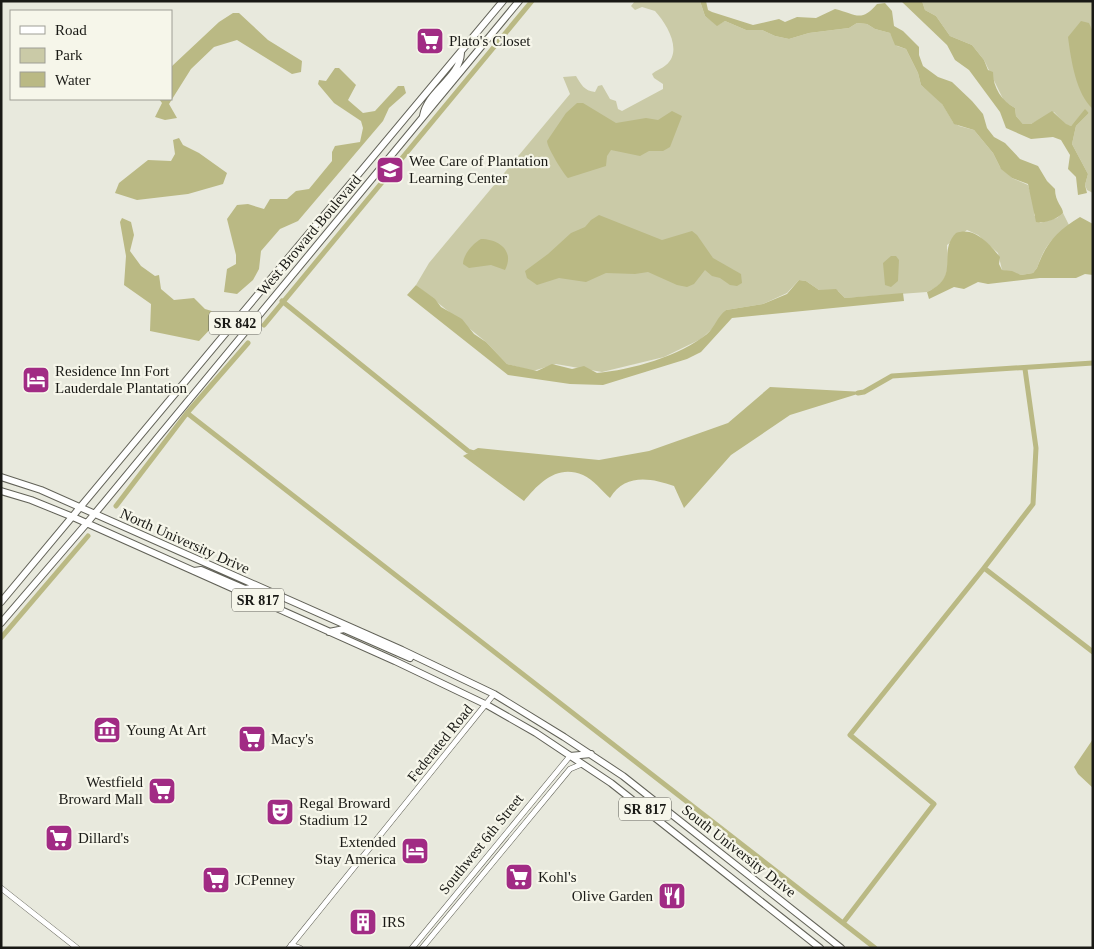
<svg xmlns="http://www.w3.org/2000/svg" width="1094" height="949" font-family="'Times New Roman',serif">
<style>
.green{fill:#cacaa7}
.water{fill:#bab984}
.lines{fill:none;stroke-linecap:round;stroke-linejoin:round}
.canal{stroke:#bab984;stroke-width:5}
.minor-casing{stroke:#626258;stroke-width:6}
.major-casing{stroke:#626258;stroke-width:8}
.minor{stroke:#fff;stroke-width:5}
.major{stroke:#fff;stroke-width:6}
.labels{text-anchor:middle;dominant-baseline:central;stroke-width:4.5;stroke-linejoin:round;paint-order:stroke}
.shield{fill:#f6f6ea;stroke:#5b5b55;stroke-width:1}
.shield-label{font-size:14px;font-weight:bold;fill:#191915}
.poi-label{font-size:15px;fill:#191915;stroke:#f6f6ea;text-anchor:start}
.street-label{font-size:15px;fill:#191915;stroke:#f6f6ea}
</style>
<rect width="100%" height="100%" fill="#e8e9dd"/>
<!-- green -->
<path class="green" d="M635,1h65l5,15 12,9 8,-4 21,9h16l13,6 14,3 20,-6 40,-5 8,-5 10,1 8,5 15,4 7,13 9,3 12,24 3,12 20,17 12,20 6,4 15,4 19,23 7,14 12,11 16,7 7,22 -1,8 6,8 17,-5 6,-5 6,12c-19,16 -24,20 -32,43l-4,5 -12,2 -19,-5 -4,-17 -20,-18 -11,-5 -20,15c0,23 5,36 -20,47l-82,6 -7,-7 -19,-1 -13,-9 -7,-1 -12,13 -24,11 -37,6 -12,17 -13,12 -37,18 -62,15 -46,-8 -23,7 -26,-7 -21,-22 -70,-57 13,-22 141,-169 -7,-17 13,-1c5,8 8,15 19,16l3,-6 4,-1 8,14 6,2 2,8 4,2 41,-22v-5l-9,-6 -2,-4c4,-4 10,-5 14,-9 17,-14 1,-41 -11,-54l-13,-4 -7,3 -4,-4z
M922,1h171v192l-6,-3 -2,-5 3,-11 -16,-30 4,-18 13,-13 -4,-3 -14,16 -5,-1 -12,-13 -23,12h-8l-7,-8 -1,-8 -11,-7 -20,-41 -12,-15 -22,-9 -14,-20 -11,-6z"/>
<!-- water -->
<path class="water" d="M700,1h6l2,9 4,2 41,13 26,-6 6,3 12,-5 19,1 19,-9c21,5 26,14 42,-5l8,-1 7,8 2,15 9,5 16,16v8l4,11 15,11 14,5 20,19 11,13 4,14 7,9 11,6 15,16 18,7 9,15 8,8c0,13 8,18 8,24 -5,6 -20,11 -27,9l-8,-38 -16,-6 -11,-9 -8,-16 -19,-23 -20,-6 -12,-20 -21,-19 -3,-12 -12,-24 -11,-4 -5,-12 -15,-4 -8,-5 -10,-1 -8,5 -40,5 -20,6 -14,-3 -13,-6h-16l-21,-9 -8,5 -12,-10z
M901,1h21l3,9 11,6 14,20 22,9 12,15 4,10 5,2c0,16 9,29 22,36l1,8 7,8h8l21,-13 14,13 5,2 14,-17 4,4 -13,13 -4,18 16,30 -3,11 2,8 -9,2 -2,-18 -8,-8 2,-14 -9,-15 -8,-3 -22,2 -25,-11 -6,-16 -31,-42 -14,-10 -8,-15z
M233,13h6l29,27 34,21 -1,11 -9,2 -55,-34 -23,7 -23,22 -22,35 8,14 -12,2 -10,-3 7,-14 -3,-4h12v-32l48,-45z
M1081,21l8,2 4,9v77c-17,-15 -22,-49 -25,-72z
M335,68h4l17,17 -8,15 15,13 12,-2 23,-25h6l2,7 -17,15 -6,13 -85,100 -18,8 -19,22 -2,18 -6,11 -16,14 -13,-2 3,-23 9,-5v-9l-9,-36 10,-14 11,-1 16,5 6,-10h17l9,-8 13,-2 23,-28v-9l3,-6 25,-4 3,-14 -2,-7 -27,-18 -16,-19 1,-4 7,1z
M577,103h6l33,20 30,-5 12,2 14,-9 10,5 -12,31 -7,4h-14l-9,5 -29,-6 -4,6 -1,10 -38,12c-4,-3 -21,-31 -21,-37l19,-28z
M179,138l4,7 16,8 28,20 -4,11 -35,10 -51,6 -22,-7 4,-10 29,-23 23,1 4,-7 -2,-14z
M599,215l63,25 30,-9 5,4 16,23 28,16 1,9 -5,3 -7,-1 -10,-7 -8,-2 -7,-6 -11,14 -7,3 -10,-2 -29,-13 -13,2 -29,-1 -20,9 -27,-4 -22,7 -10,-7 -2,-7 23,-17 23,-21 14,-6 6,-7z
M1080,217l13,7v51l-8,-1 -9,4h-36l-52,6 -10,-2 -14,7 -10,-2 -25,12 -2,-7c35,-16 9,-38 29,-59 18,-7 34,11 44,24l-1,7 3,6 10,1 9,4 12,-2 4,-5c9,-25 20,-37 43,-51z
M122,218l9,4 3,13 -4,16 11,15 14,10 4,-1 2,14 13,11 20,-2 11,11 10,3v12l-16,17 -49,-10 1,-27 -27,-19 2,-29 -6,-34z
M481,239c18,0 34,12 24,31l-14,-5 -22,3 -6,-4c0,-9 10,-21 18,-25z
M891,256h5l3,4 -1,21 -7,6 -6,-2 -2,-22z
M799,280l7,1 13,9 17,-1 9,9 58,-5 1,8 -172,17 -31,34 -14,7 -84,26 -33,-1 -62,-9 -101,-80 9,-10 19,14 6,8 21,12 12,15 12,8 21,22 30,7 15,-7 20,5 12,-3 13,7c34,-3 83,-17 110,-39 8,-7 10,-17 19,-24l37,-6 24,-10z
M770,387l94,5 -74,23 -59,40 -47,53 -10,-22c-23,-8 -49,-13 -64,12 -7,-6 -17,-19 -27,-23 -26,-11 -44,8 -59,26l-61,-45 15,-8 121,12 50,-9 79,-28z
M1093,739v49l-15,-14 -4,-7z"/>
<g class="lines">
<!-- canal -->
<path class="canal" d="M282,301l186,150 9,3
M264,325l268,-324
M1025,369l11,79 -3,56 -49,64 109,84
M858,393l6,-1 28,-16 201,-13
M187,413l688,535
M116,506l71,-93 61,-70
M1,638l87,-102
M843,923l91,-119 -84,-69 134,-167"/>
<defs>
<path id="minor" d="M1,888l76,60
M291,945l9,3
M289,948l205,-254
M412,948l158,-192
M422,948l148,-179 12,-5"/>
<path id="major" d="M423,116c4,-25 37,-38 38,-63
M1,477l40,13 361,160 92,44 70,43 59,39 218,172
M1,491l30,9 42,17 322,144 92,44 49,28 75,50 209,165
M194,571l7,-1 44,19 13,-2
M1,602l502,-601
M1,623l86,-100 432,-522
M329,632l15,-3 66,29
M570,756l21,-2"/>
</defs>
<!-- minor casing -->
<use href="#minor" class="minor-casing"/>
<!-- major casing -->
<use href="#major" class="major-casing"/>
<!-- minor -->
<use href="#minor" class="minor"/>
<!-- major -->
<use href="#major" class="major"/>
</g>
<!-- icons -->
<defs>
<symbol id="supermarket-square" viewBox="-11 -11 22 22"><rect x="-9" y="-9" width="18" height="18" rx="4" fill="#a12b84" stroke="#f6f6ea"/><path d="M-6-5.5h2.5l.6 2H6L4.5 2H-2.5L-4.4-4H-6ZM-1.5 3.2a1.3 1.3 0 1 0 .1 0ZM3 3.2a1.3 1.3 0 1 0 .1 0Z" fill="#fff"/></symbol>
<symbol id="school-square" viewBox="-11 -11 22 22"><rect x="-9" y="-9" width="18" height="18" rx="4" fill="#a12b84" stroke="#f6f6ea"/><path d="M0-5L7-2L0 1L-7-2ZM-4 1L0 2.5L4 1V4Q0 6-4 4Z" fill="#fff"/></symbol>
<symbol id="hotel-square" viewBox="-11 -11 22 22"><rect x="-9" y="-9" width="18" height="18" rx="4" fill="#a12b84" stroke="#f6f6ea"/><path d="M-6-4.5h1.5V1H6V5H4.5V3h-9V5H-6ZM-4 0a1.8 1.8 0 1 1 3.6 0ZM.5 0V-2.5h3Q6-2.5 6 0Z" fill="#fff"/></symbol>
<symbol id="museum-square" viewBox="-11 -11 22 22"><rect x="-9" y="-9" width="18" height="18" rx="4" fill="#a12b84" stroke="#f6f6ea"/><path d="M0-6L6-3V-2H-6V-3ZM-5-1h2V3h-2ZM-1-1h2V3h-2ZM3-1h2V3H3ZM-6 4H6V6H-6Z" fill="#fff"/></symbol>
<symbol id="theatre-square" viewBox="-11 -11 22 22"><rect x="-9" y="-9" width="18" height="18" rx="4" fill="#a12b84" stroke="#f6f6ea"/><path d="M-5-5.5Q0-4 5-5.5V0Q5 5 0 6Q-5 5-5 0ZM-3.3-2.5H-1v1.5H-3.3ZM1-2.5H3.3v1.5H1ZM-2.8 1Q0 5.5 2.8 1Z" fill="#fff"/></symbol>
<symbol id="restaurant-square" viewBox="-11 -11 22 22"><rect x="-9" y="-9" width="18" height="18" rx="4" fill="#a12b84" stroke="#f6f6ea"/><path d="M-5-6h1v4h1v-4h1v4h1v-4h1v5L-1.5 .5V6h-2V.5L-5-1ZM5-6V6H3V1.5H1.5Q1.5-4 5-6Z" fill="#fff"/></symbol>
<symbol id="building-square" viewBox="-11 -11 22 22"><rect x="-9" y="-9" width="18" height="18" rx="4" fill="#a12b84" stroke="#f6f6ea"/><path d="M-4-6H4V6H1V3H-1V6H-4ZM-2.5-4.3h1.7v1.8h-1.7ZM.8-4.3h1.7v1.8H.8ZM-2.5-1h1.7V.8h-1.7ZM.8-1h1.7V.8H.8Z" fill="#fff"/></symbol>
</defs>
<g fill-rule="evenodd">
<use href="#supermarket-square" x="414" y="25" width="32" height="32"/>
<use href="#school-square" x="374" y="154" width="32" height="32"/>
<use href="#hotel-square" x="20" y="364" width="32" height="32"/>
<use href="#museum-square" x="91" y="714" width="32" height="32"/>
<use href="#supermarket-square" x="236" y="723" width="32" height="32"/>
<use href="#supermarket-square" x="146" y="775" width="32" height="32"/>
<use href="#theatre-square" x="264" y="796" width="32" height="32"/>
<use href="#supermarket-square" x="43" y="822" width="32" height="32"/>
<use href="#hotel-square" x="399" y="835" width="32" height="32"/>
<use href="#supermarket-square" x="503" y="861" width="32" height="32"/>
<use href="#supermarket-square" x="200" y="864" width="32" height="32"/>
<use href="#restaurant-square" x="656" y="880" width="32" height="32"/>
<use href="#building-square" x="347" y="906" width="32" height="32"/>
</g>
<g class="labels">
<!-- shield labels -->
<g class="shield">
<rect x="209" y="311.5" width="52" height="23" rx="4"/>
<rect x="232" y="588.5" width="52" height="23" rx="4"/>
<rect x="619" y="797.5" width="52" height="23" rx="4"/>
</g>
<g class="shield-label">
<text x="235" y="323">SR 842</text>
<text x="258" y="600">SR 817</text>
<text x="645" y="809">SR 817</text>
</g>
<!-- poi labels -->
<g class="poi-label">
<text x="449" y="41">Plato's Closet</text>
<text x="409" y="161">Wee Care of Plantation<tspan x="409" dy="17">Learning Center</tspan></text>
<text x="55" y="371">Residence Inn Fort<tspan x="55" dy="17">Lauderdale Plantation</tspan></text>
<text x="126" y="730">Young At Art</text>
<text x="271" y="739">Macy's</text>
<text x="143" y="782" text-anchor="end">Westfield<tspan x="143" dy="17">Broward Mall</tspan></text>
<text x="299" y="803">Regal Broward<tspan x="299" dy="17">Stadium 12</tspan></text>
<text x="78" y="838">Dillard's</text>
<text x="396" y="842" text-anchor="end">Extended<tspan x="396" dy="17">Stay America</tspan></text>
<text x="538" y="877">Kohl's</text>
<text x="235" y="880">JCPenney</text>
<text x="653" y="896" text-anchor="end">Olive Garden</text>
<text x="382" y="922">IRS</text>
</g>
<!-- street labels -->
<g class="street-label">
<text transform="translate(309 235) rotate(-50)">West Broward Boulevard</text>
<text transform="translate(185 541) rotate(24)">North University Drive</text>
<text transform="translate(440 743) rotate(-51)">Federated Road</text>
<text transform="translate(481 844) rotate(-51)">Southwest 6th Street</text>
<text transform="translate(739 851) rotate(38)">South University Drive</text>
</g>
</g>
<!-- border -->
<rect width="1094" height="949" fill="none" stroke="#191915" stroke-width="5"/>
<!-- legend -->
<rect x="10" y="10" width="162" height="90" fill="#f6f6ea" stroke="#9e9e95"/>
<rect x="20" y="26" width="25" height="8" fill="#ffffff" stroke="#9e9e95"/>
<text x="55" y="35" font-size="15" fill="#191915">Road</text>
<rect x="20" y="48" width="25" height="15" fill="#cacaa7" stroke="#9e9e95"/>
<text x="55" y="60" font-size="15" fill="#191915">Park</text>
<rect x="20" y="72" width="25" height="15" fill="#bab984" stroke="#9e9e95"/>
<text x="55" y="85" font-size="15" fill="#191915">Water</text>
</svg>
